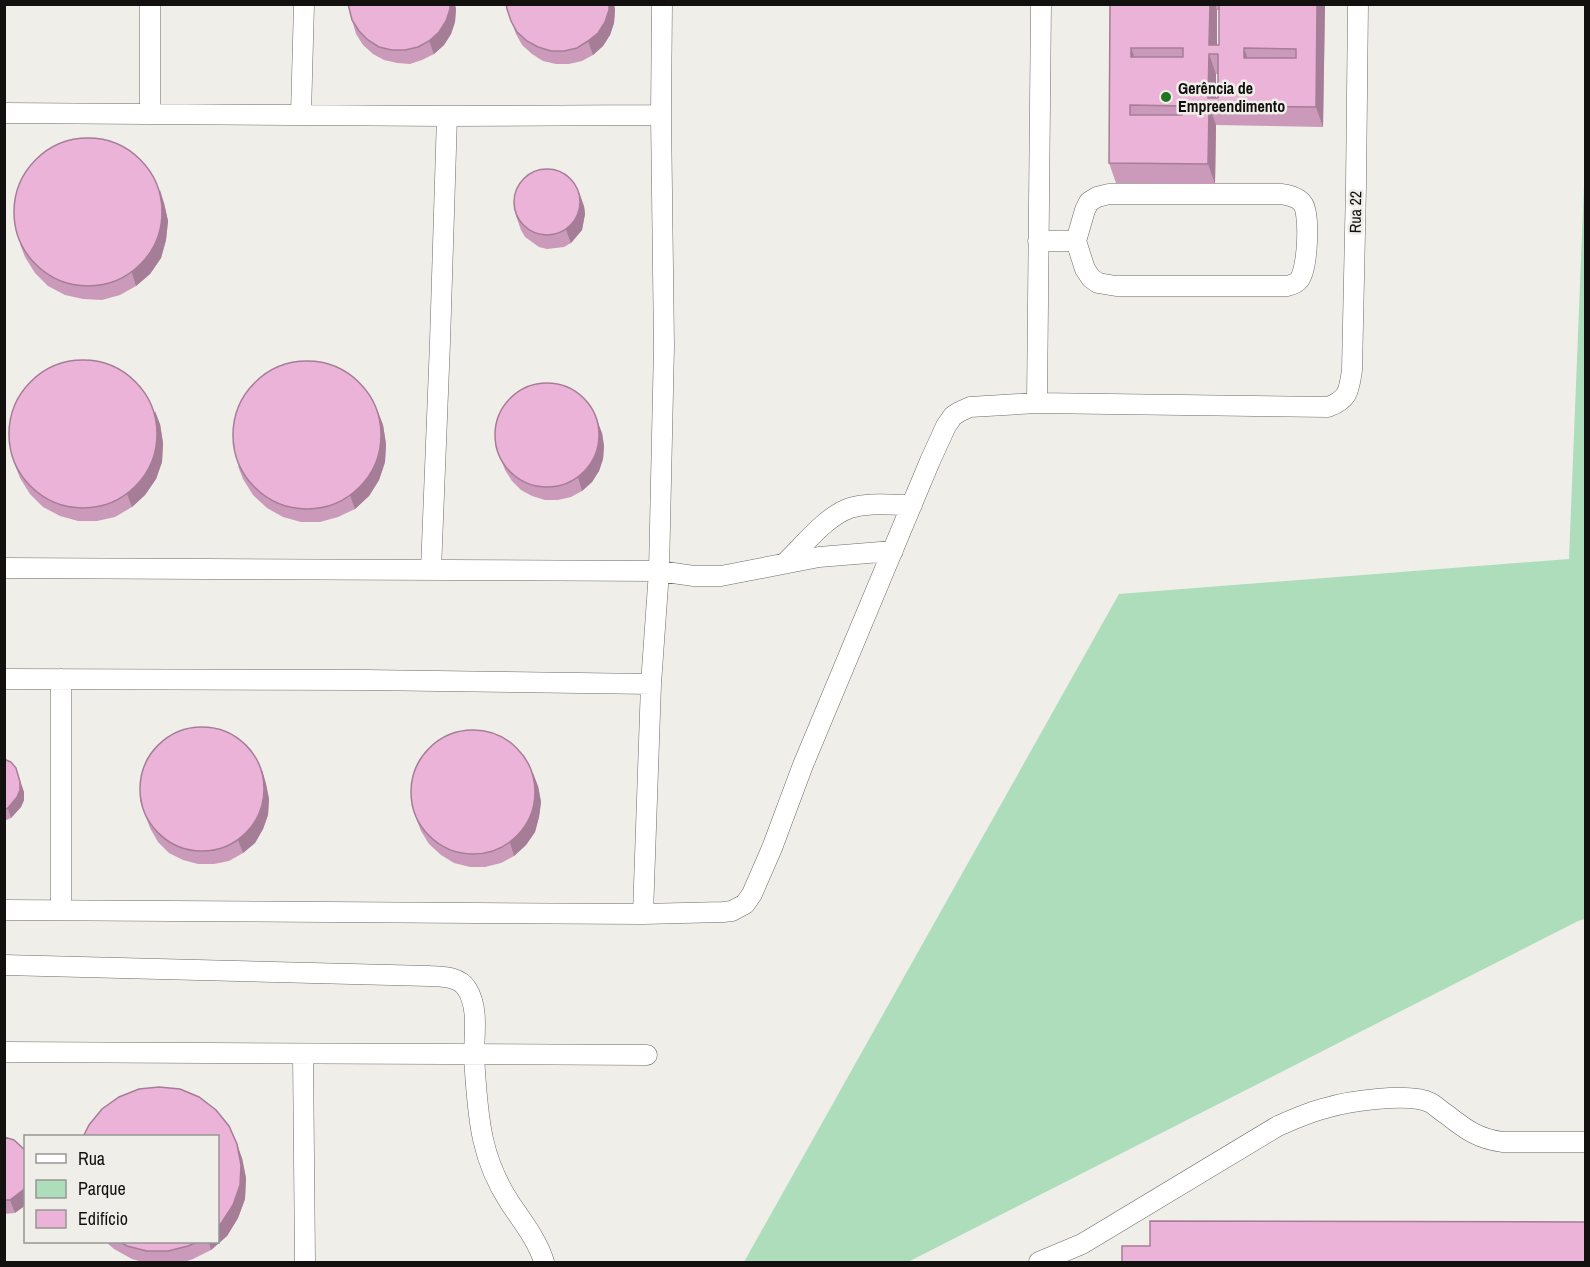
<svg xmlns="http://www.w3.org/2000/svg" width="1590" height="1267" font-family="'Archivo Narrow',sans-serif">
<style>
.green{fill:#adddbb}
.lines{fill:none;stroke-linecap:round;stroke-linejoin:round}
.minor-casing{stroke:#6c6b67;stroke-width:21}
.minor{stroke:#fff;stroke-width:20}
.wall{fill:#cb9aba;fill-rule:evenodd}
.shaded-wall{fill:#a57d97}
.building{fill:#ecb3d8;stroke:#a57d97;stroke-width:1.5;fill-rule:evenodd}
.poi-dot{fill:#217520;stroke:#efeee9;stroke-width:2}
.labels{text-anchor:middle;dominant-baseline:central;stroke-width:5;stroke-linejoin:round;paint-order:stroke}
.poi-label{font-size:16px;font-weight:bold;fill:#121110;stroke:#efeee9;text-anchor:start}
.street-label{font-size:16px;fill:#121110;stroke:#efeee9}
</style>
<rect width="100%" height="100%" fill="#efeee9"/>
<!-- green -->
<path class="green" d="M1585,160v759l-7,2 -670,341h-164l375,-668 450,-35z"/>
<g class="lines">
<defs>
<path id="minor" d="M4,113l443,3 214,-1
M150,114v-110
M301,114l3,-110
M1109,194h172c8,1 17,3 22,10 7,11 5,65 -4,76 -3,4 -8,5 -12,6h-171l-18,-3 -7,-5 -6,-9 -9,-28 9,-31 4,-8 8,-5z
M1038,241h38
M1037,403l4,-399
M785,563c18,-17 41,-47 65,-55 19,-6 42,-3 62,-3
M4,568l655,3 35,5h27l98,-19 74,-6
M431,570l9,-228 7,-226
M4,679l361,1 286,4
M4,910l639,4 80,-2 9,-1 13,-7 7,-10 20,-46 31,-83 127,-304 16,-35 7,-10 6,-4 11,-5 67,-4 291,4c21,-8 21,-17 24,-37l4,-184 2,-182
M61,910v-231
M643,914l8,-230 8,-113 5,-225 -3,-231 1,-111
M4,965l425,11c13,1 30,0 38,13 12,19 7,46 7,68 2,27 3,55 9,82 5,23 14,44 27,64 12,18 28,38 34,59
M4,1052l643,3
M303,1054l2,208
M1039,1262l43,-18 196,-118c16,-7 31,-14 48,-18 23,-7 84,-16 105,-5 5,3 10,8 15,11 19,15 32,25 57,28h83"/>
</defs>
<!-- minor casing -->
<use href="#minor" class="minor-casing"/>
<!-- minor -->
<use href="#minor" class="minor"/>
</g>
<!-- wall -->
<path class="wall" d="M506,4h108l1,6 -1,13 -4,12 -7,11 -10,9 -11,6 -13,3h-13l-13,-3 -11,-7 -10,-9 -6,-11 -9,-25z
M1110,4h215l-2,123 -107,-2 -1,59 -99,-1 -7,-20zM1217,10h2v35h-2zM1216,74h2v24h-2z
M456,9l-1,13 -4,12 -7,11 -10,9 -12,6 -12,4 -13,-1 -13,-3 -11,-6 -10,-9 -7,-11 -4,-14z
M164,203l4,18 -2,19 -5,18 -11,16 -14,12 -16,9 -18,5 -19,-1 -18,-4 -17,-9 -13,-13 -10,-16 -5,-13z
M584,206l1,8 -3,16 -11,13 -7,4 -17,2 -8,-2 -14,-10 -4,-7 -5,-14z
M378,412l5,13 3,19 -1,18 -6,18 -10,16 -14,13 -17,8 -18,5h-19l-18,-5 -16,-9 -14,-13 -10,-16 -5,-13z
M160,424l3,19 -1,19 -6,17 -11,16 -13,12 -17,10 -18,4h-19l-18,-5 -17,-9 -13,-13 -10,-16 -5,-13z
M602,433l2,13 -1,13 -4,12 -7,11 -10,9 -11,6 -13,3h-13l-13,-4 -11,-6 -9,-9 -7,-11 -5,-13z
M4,759l20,33v8l-3,7 -10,11 -7,3z
M262,770l4,14 3,15 -1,16 -5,14 -8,14 -12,10 -14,8 -15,3h-16l-15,-4 -14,-7 -11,-11 -8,-14 -10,-28z
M538,786l3,16 -2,15 -4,15 -9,13 -12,11 -13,7 -16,4h-15l-16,-4 -13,-8 -12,-11 -8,-13 -5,-13z
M4,1137l11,76 -11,1z
M242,1158l4,20 -1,21 -7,19 -11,18 -16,14 -18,9 -12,4h-35l-14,-4 -18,-10 -8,-7h112z"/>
<!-- shaded-wall -->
<path class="shaded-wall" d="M450,4h5l1,5 -1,13 -4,12 -7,11 -10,9 -5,-13z
M609,4h5l1,6 -1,13 -4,12 -7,11 -10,9 -5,-14z
M1210,4h5l2,6v44l-8,-9z
M1317,4h8l-2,123 -7,-20z
M1131,48l7,19 -7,-10z
M1244,48l7,20 -7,-10z
M1209,54l7,20v32l-8,-8z
M1209,106l7,19 -1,59 -7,-20z
M160,190l4,13 4,18 -2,19 -5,18 -11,16 -14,12 -4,-13z
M579,192l5,14 1,8 -3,16 -11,13 -5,-13z
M155,411l5,13 3,19 -1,19 -6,17 -11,16 -13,12 -5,-13z
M378,412l5,13 3,19 -1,18 -6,18 -10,16 -14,13 -5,-14z
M597,420l5,13 2,13 -1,13 -4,12 -7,11 -10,9 -4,-14z
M16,768l8,24v8l-3,7 -10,11 -3,-10z
M262,770l4,14 3,15 -1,16 -5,14 -8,14 -12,10 -5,-13z
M533,773l5,13 3,16 -2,15 -4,15 -9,13 -12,11 -4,-14z
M237,1144l5,14 4,20 -1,21 -7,19 -11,18 -16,14 -2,-8h9v-16z
M26,1186v19l-11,8 -5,-13z"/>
<!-- building -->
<path class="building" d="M348,4h102v5l-4,12 -7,11 -10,9 -11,6 -13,3h-13l-13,-3 -11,-7 -9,-9 -7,-11z
M506,4h103v6l-4,12 -7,11 -10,8 -11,7 -13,3h-13l-13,-4 -11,-6 -10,-9 -6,-11 -4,-12z
M1110,4h100l-1,41h10v-41h98l-1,103 -107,-1 -1,58 -99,-1zM1131,48h52v9h-52zM1244,48l52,1v9h-52zM1209,54h9v44h-10zM1130,105l53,1 -1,9h-52z
M14 212a74 74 0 1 1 148 0a74 74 0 1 1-148 0Z
M514 202a33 33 0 1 1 66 0a33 33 0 1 1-66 0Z
M9 434a74 74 0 1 1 148 0a74 74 0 1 1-148 0Z
M233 435a74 74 0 1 1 148 0a74 74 0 1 1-148 0Z
M495 435a52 52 0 1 1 104 0a52 52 0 1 1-104 0Z
M140 789a62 62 0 1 1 124 0a62 62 0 1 1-124 0Z
M411 792a62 62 0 1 1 124 0a62 62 0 1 1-124 0Z
M4,759l7,3 5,6 4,14v8l-3,7 -9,11 -4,2z
M159,1087l21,2 19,8 17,13 13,16 8,18 4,21 -1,20 -7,20 -11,17 -4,4v-89h-135l6,-12 13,-16 17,-12 20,-8z
M4,1137l10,3 12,11v35l-3,4 -13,10h-6z
M1150,1221l436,1v41h-464v-17h28z
M120,1242h77l-9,4 -20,5h-21l-20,-5z"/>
<!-- markers -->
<circle class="poi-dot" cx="1166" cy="97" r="6"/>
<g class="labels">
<!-- poi labels -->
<g class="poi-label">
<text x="1178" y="88">Gerência de<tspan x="1178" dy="18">Empreendimento</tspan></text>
</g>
<!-- street labels -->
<g class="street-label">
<text transform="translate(1355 212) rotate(-89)">Rua 22</text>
</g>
</g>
<!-- border -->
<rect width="1590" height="1267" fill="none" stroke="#121110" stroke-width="12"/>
<!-- legend -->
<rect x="24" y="1135" width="195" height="108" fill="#efeee9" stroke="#979692" stroke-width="1.5"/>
<rect x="36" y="1154" width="30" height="9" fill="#ffffff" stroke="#979692" stroke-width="1.5"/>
<text x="78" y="1165" font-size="18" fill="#121110">Rua</text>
<rect x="36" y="1180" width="30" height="18" fill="#adddbb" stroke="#979692" stroke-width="1.5"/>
<text x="78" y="1195" font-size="18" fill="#121110">Parque</text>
<rect x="36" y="1210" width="30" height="18" fill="#ecb3d8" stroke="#979692" stroke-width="1.5"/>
<text x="78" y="1225" font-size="18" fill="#121110">Edifício</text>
</svg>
